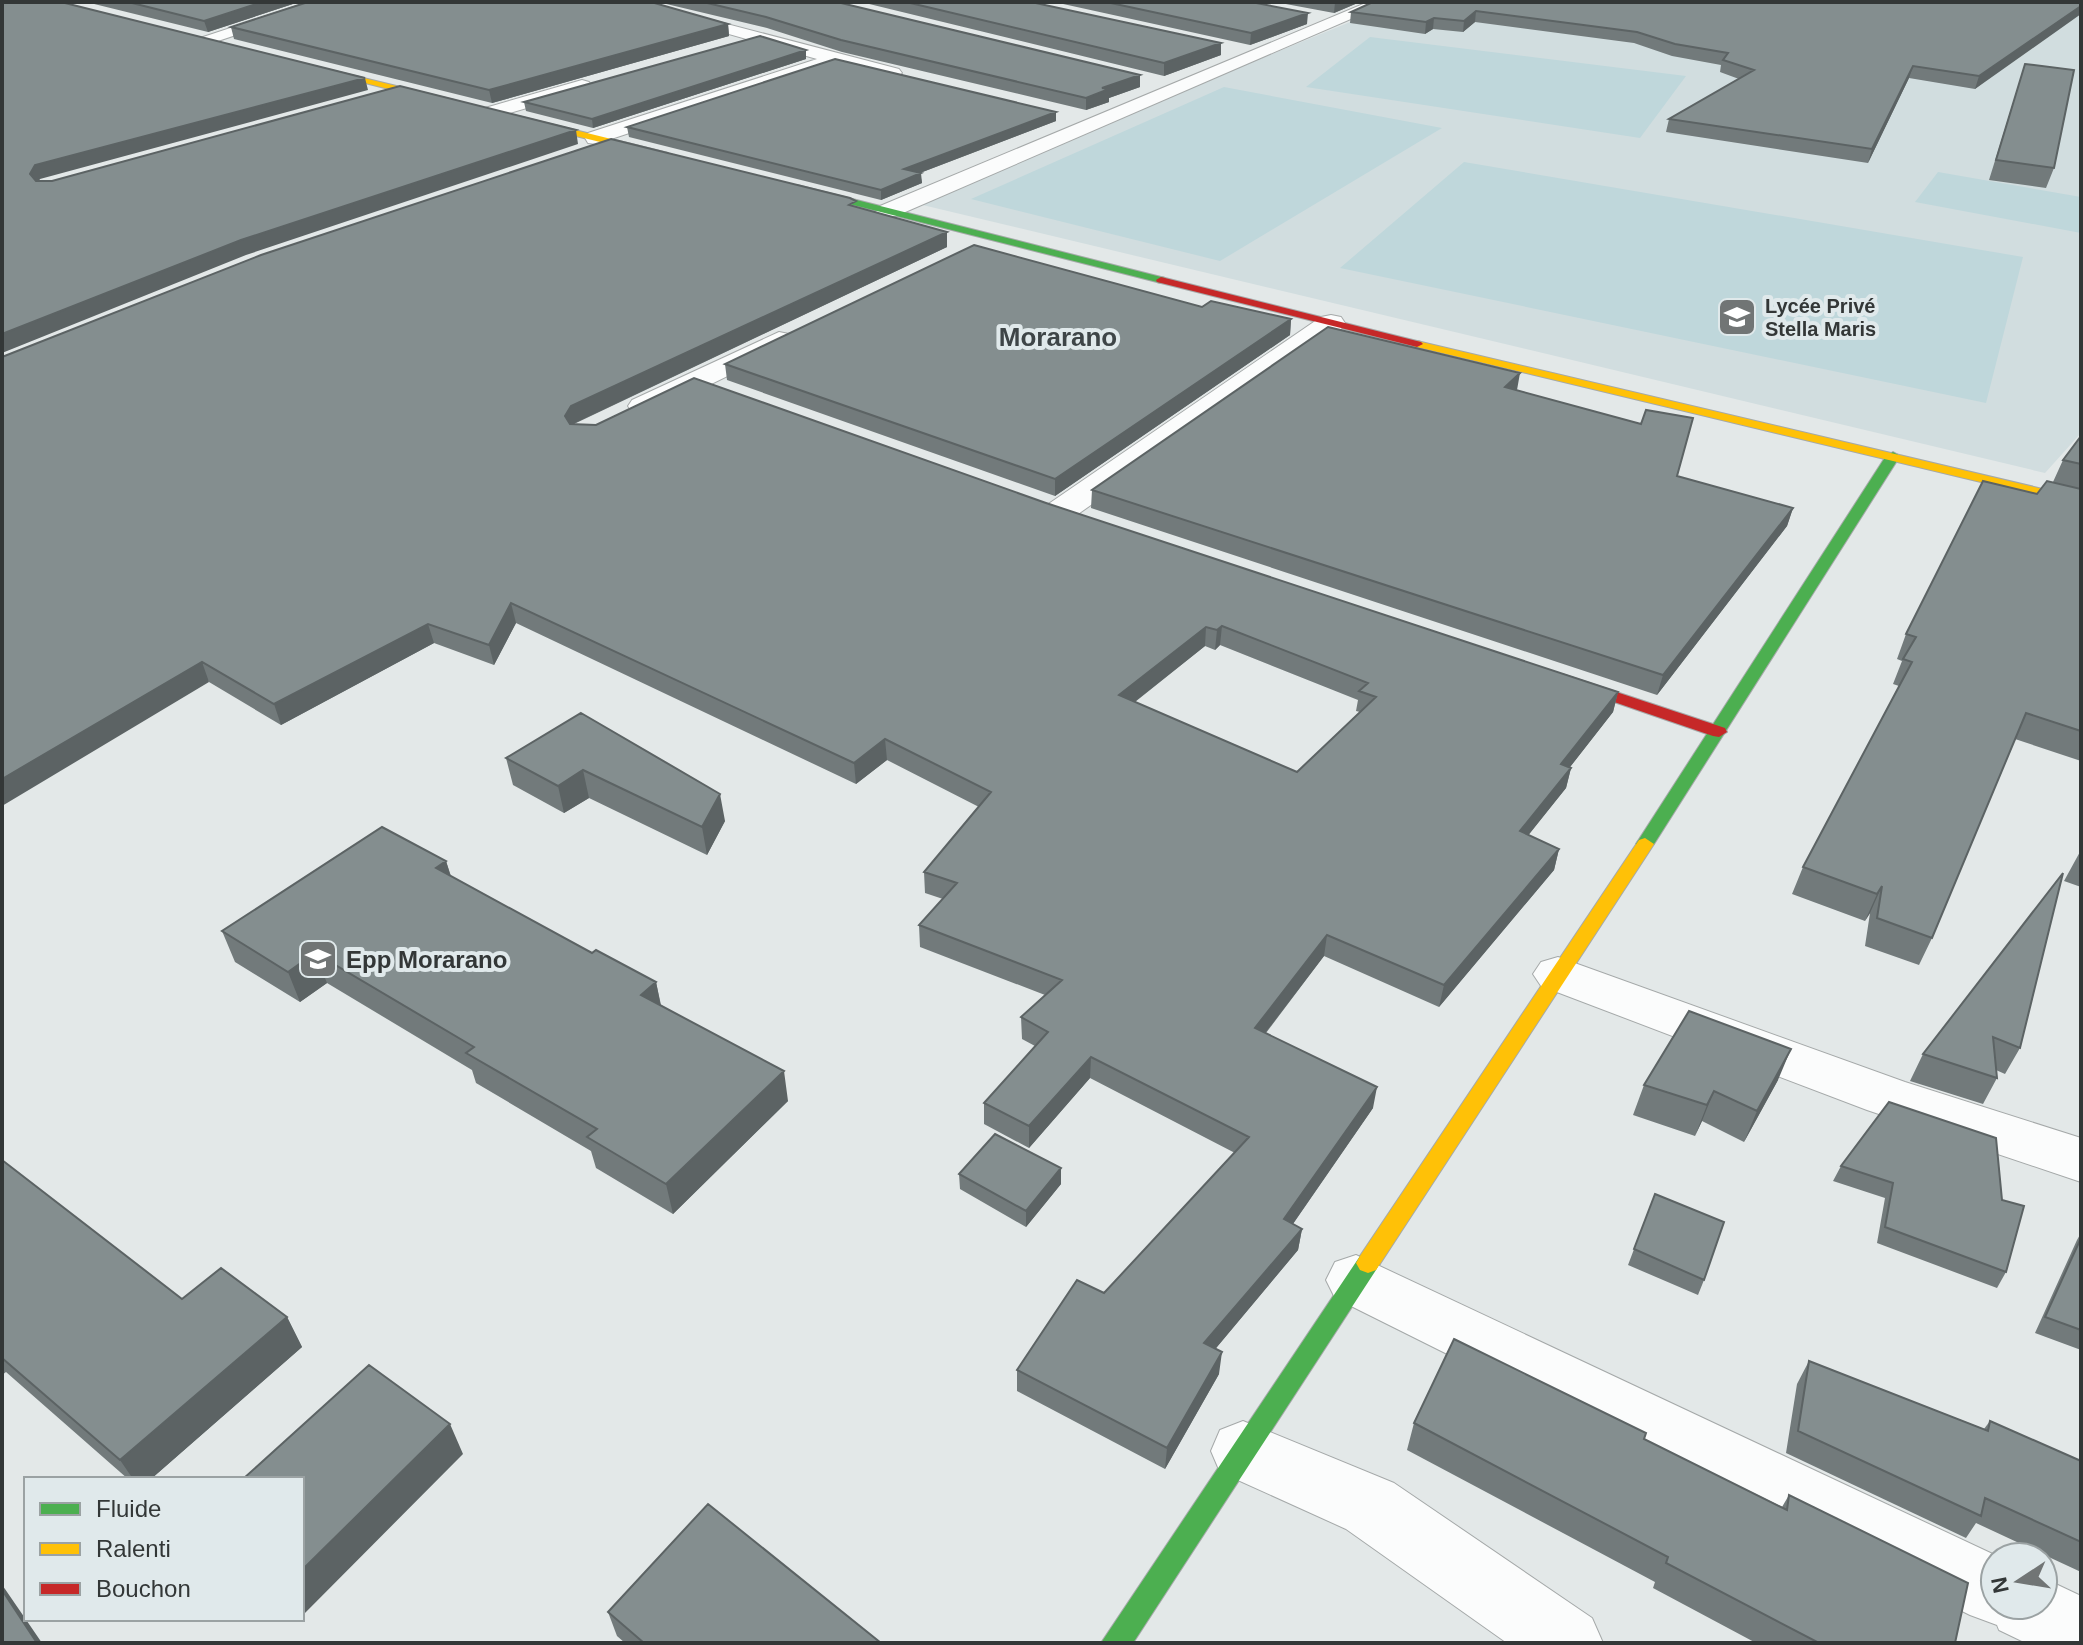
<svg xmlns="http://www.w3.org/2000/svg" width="2083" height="1645" font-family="Helvetica,sans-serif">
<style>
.built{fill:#d1dddf}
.green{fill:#bfd7db}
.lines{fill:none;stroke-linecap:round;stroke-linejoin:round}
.street-casing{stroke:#a5a9a9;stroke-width:2}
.fast-casing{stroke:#a5a9a9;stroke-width:2}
.slow-casing{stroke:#a5a9a9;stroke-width:2}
.jam-casing{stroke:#a5a9a9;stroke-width:2}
.street{fill:#fbfcfc;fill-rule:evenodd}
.fast{fill:#4caf50;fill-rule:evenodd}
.slow{fill:#ffc107;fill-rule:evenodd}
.jam{fill:#c62828;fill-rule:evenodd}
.wall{fill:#727a7b;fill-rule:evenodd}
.shaded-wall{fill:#5c6364}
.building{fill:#848e8f;stroke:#5c6364;stroke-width:2;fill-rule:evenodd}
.labels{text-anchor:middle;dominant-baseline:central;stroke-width:8;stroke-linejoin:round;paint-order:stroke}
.far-poi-label{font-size:20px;font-weight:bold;fill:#333737;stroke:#e0e9eb;text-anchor:start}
.poi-label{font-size:24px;font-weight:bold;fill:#333737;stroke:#e0e9eb;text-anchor:start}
.far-district-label{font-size:26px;font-weight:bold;fill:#3e4547;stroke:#e0e9eb}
</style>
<rect width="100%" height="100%" fill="#e3e8e8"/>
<!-- built -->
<path class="built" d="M1399,2h682v431l-36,40 -1135,-271z"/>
<!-- green -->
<path class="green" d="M1370,37l316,39 -46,62 -334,-51z
M1224,87l218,41 -222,133 -249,-62z
M1464,162l559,95 -37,146 -646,-135z
M1938,172l143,25v36l-166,-31z"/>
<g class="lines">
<defs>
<path id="street" d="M309,2h26l-126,42 -6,1 -9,-5z
M616,2h27l256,67 3,4 -10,6 -54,-15 -242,80 -8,-1 -3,-5 3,-5 229,-74z
M1368,2h22l-494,214h-16l-4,-5 4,-5z
M582,80l7,2 3,4 -3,4 -97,28 -10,-6 3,-4z
M1331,315l10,2 4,6 -4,6 -270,190 -12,3 -12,-3 -5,-7 5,-7 274,-188z
M779,332l10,2 4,6 -4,6 -135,66h-22l-4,-6 4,-6z
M1558,957l347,125 176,56v44l-214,-72 -326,-124 -8,-12 8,-12z
M1356,1255l643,302h-4v48h48v-27l38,18v47h-55l-27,-13 -2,-5 -27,-10 -635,-317 -9,-18 9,-18z
M1243,1421l151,62 198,135 11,25h-96l-161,-114 -126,-57 -9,-21 9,-21z"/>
<path id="fast" d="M797,185l368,93 1,2 -5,3 -367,-93v-4z
M1893,452l7,4 -246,388 -9,6 -6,-2 -3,-4 250,-388z
M1368,1253l8,3 4,7 -4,7 -243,373h-32l259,-387z"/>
<path id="slow" d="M306,64l148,36 1,2 -7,2 -142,-36z
M518,116l150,37 1,2 -4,3 -150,-37z
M1417,341l664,157v8l-668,-160v-4z
M1645,838l9,6 -278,426 -8,3 -8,-3 -4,-7 4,-7 279,-416z"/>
<path id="jam" d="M1161,277l260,65 2,2 -6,3 -260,-65 -1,-2z
M1562,674l163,54 2,4 -8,5 -6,-1 -157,-54 -2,-3 2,-3z"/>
</defs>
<!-- street casing -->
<use href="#street" class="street-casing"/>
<!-- fast casing -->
<use href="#fast" class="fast-casing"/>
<!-- slow casing -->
<use href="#slow" class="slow-casing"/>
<!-- jam casing -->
<use href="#jam" class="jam-casing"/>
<!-- street -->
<use href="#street" class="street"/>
<!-- fast -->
<use href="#fast" class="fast"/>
<!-- slow -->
<use href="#slow" class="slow"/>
<!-- jam -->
<use href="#jam" class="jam"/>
</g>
<!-- wall -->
<path class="wall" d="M86,2h213l-91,30z
M658,2h179l303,85 -31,11v4l-23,8 -244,-58 -75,-24z
M861,2h170l190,41v12l-57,21z
M1054,2h197l56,22 -57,21z
M1275,2h85l-26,11z
M2081,2l-106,87 -66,-11 -41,85 -202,-31 3,-13 70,-40 -19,-7 1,-7 -49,-9 -38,-13 -159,-21 -12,10 -30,-3 -8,5 -75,-11 1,-11z
M728,24l1,12 -237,67 -258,-64 -3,-12z
M806,50v9l-213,69 -67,-17 -2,-9z
M2025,64l29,104 -8,20 -57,-8z
M1056,121l-136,52 2,10 -41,17 -252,-63 -2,-10z
M857,207l90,25v15l-373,177 472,79 572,189 -5,20 -43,55 1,1 -5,20 -38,47 31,14 -5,21 -115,137 -115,-51 -58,77 107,75 -80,116 9,5 -4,21 -83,99 4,25 -54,95 -148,-78v-21l87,-77 131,-140 -145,-75 -61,70 -45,-24v-21l51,-57 -13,-7 -1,-22 24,-22 -125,-48 -1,-22 24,-26 -18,-6 -1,-21 55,-65 -92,-47 -31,24 -340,-161 -22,42 -60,-22 -153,82 -72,-43 -207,-325zM1220,645l138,55 -2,11 4,1 -63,60 -162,-70 70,-56 10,4z
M1202,307l89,12 -1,16 -235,161 -328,-116 -2,-16z
M1516,390l161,86 116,32 -6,18 -130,169 -566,-187 1,-18z
M2081,436v325l-66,-22 -83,199 -13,27 -54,-19 5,-33 -5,8 -73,-27 11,-27 96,-181 -6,-2 9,-23 -5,-2 9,-25 131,-140 16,-12 10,-22z
M581,713l144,108 -18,34 -118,-57 -25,15 -51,-28 -7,-27z
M2081,850v37l-17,-6z
M446,861l5,15 141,77 64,29 5,23 127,96 -115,113 -77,-46 -5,-17 -115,-68 -4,-13 -145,-87 -27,19 -65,-40 -13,-31z
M2063,873l-43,175 -15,26 -9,-4 1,8 -14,26 -73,-23 13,-27z
M1778,1080l-34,62 -42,-21 -7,15 -62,-21 11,-30z
M2,1160l180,139 105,18 15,30 -151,132h-23l-122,-107 -4,3z
M1841,1166l161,34 4,72 -9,16 -120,-45 8,-45 -52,-17z
M1061,1168v16l-35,43 -66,-38 -1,-15z
M1655,1194l49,86 -6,15 -70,-30z
M2081,1233v117l-46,-17 42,-93z
M1809,1361l175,68 6,-8 91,40v111l-105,-49 -10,15 -180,-85 11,-69z
M1414,1423l230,16 138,68 7,-12 166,148h-199l-103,-55 2,-6 -248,-132z
M608,1612l273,31h-256l-8,-7z"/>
<!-- shaded-wall -->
<path class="shaded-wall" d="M262,2h37l-91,30 -4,-11z
M1335,2h25l-26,11z
M2081,6v8l-106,75 4,-13z
M1476,11l-1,11 -12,10 1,-11z
M1308,13l-1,11 -57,21 1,-12z
M1434,18l-1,11 -8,5 1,-12z
M728,24l1,12 -237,67 -3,-13z
M1221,43v12l-57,21v-13z
M806,50v9l-213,69 -1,-9z
M1913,66l-4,12 -41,85 4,-14z
M1140,75v12l-31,11v4l-23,8v-12l16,-10z
M365,78l3,12 -328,89 -5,10 -5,-15 5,-9z
M1056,112v9l-152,58v-10z
M576,130l2,14 -332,111 -244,98v-19l239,-94z
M921,173l1,10 -41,17v-10z
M947,232v15l-372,176 -7,10 -3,-17 6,-10z
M1291,319l-1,16 -235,161v-17z
M1520,373l-3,17 -12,-3z
M1793,508l-6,18 -130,169 6,-20z
M511,603l5,20 -22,42 -5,-20z
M428,624l6,19 -153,82 -7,-21z
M1222,626l-2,19 -5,5 2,-20z
M1206,627l-1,19 -87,69 1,-20z
M202,662l7,20 -207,124v-27z
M1618,692l-5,20 -57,73 5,-21z
M885,739l2,21 -31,24 -2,-21z
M1571,768l-5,20 -51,64 5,-21z
M583,770l6,28 -25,15 -6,-27z
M720,794l5,27 -18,34 -5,-28z
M1559,849l-5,21 -115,137 5,-22z
M446,861l9,30 -19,-23z
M1882,886l-12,27 -5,8 12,-27z
M1327,935l-3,21 -71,93 2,-21z
M315,953l12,30 -27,19 -12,-30z
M656,982l6,30 -21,-17z
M1791,1049l-13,31 -34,62 13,-31z
M1091,1057l-1,21 -61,70v-22z
M784,1071l4,30 -115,113 -7,-30z
M1377,1087l-4,21 -92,133 3,-22z
M1714,1091l-12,30 -7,15 12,-31z
M1061,1168v16l-35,43v-16z
M1302,1229l-4,21 -96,115 2,-22z
M287,1317l15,30 -151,132h-18l-13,-19z
M1222,1352l-3,22 -54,95 2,-21z
M450,1424l13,30 -160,161 -1,-45z
M2,1585l3,4 37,54h-5l-35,-53z"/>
<!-- building -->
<path class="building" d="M2,2h59l304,76 -330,87 -5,9 6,7h16l348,-95 176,44 -335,110 -239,94z
M128,2h134l-58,19z
M308,2h343l77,22 -239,66 -258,-63z
M703,2h134l303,73 -38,13 7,1 -23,9 -245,-58 -75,-23z
M906,2h125l190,41 -57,20z
M1106,2h145l57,11 -57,20z
M1373,2h708v4l-102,70 -66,-10 -41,83 -203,-30 85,-49 -31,-10 5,-7 -53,-9 -38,-12 -161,-21 -12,10 -30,-3 -8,4 -75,-10z
M760,36l46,14 -214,69 -68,-17z
M835,59l221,53 -152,57 17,4 -40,17 -254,-63z
M2025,64l49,6 -20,98 -58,-8z
M611,139l239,59 6,3 -7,4 98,27 -376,174 -6,10 5,8 26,1 98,-47 352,125 572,189 -57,72 10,4 -51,63 39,18 -115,136 -117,-50 -72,93 122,59 -93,132 18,10 -98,114 18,9 -55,96 -150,-78 60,-90 27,13 145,-156 -158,-80 -62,69 -45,-23 64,-71 -27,-15 41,-37 -143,-55 38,-42 -33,-11 67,-80 -106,-53 -31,24 -343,-160 -22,42 -61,-21 -154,80 -72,-42 -200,117v-422l259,-102zM1222,626l146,57 -9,8 17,6 -79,75 -178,-77 87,-68 11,3z
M974,245l228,62 9,-6 80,18 -236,160 -330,-115z
M1328,327l192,46 -15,14 136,37 5,-14 47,8 -16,58 116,32 -130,167 -571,-185z
M2081,436v28l-18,-4z
M1983,481l54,13 10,-13 34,8v242l-55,-18 -94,225 -55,-20 5,-32 -5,8 -74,-27 109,-205 -9,-3 13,-22 -10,-3z
M581,713l139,81 -18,33 -119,-57 -25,16 -52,-28z
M382,827l64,34 -10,7 156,85 4,-3 60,32 -15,13 143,76 -118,113 -79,-47 10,-8 -131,-76 8,-6 -159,-94 -27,19 -66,-41z
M2063,873l-43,175 -27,-11 4,41 -74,-24z
M1689,1011l102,38 -34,62 -43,-20 -7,14 -63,-20z
M1889,1102l107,36 6,62 22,6 -18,66 -121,-45 8,-44 -52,-17z
M995,1134l66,34 -35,43 -67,-37z
M2,1160l180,139 39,-31 66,49 -167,143 -118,-102z
M1655,1194l69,28 -20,58 -70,-31z
M2081,1238v92l-36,-13z
M1454,1339l192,94 -2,6 143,71 2,-15 179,88 -13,60h-136l-153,-80 2,-6 -254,-134z
M1809,1361l179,70 2,-10 91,40v81l-96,-44 -4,18 -183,-85z
M369,1365l81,59 -148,146v-91h-59z
M708,1504l173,139h-237l-36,-31z
M2,1590l35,53h-35z"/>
<!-- icons -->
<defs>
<symbol id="school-square" viewBox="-11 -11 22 22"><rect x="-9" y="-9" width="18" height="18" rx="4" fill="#717575" stroke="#e0e9eb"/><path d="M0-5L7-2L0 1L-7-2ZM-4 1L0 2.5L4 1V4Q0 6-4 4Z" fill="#fff"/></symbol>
</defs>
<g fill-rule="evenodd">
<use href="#school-square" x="1715" y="295" width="44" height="44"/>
<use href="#school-square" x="296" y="937" width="44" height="44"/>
</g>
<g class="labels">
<!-- far-poi labels -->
<g class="far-poi-label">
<text x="1765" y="306">Lycée Privé<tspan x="1765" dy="23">Stella Maris</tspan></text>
</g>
<!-- poi labels -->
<g class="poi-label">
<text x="346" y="959">Epp Morarano</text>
</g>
<!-- far-district labels -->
<g class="far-district-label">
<text x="1058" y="337">Morarano</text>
</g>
</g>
<!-- border -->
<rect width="2083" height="1645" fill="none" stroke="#333737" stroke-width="8"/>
<!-- legend -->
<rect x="24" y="1477" width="280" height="144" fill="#e0e9eb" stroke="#9ba2a3" stroke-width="2"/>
<rect x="40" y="1503" width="40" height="12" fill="#4caf50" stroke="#9ba2a3" stroke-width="2"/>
<text x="96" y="1517" font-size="24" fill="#333737">Fluide</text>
<rect x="40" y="1543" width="40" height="12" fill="#ffc107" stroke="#9ba2a3" stroke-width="2"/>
<text x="96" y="1557" font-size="24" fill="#333737">Ralenti</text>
<rect x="40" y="1583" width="40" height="12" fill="#c62828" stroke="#9ba2a3" stroke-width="2"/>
<text x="96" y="1597" font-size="24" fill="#333737">Bouchon</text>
<!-- north arrow -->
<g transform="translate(2019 1581) rotate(258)"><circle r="38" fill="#e0e9eb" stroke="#9ba2a3" stroke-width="2"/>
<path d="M0-6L14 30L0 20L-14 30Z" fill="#717575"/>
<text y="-12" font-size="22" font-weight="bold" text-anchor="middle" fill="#333737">N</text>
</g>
</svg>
